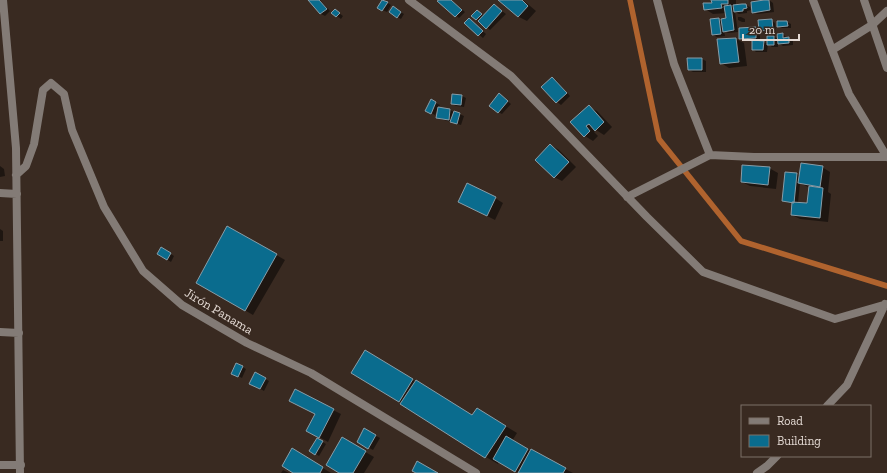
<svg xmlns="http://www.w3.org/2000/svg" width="887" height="473" font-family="'Zilla Slab',serif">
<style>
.shadow{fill:#0007;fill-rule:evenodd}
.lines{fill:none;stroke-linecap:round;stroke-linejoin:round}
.stream{stroke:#b0632e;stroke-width:5.5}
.building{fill:#0a6c8e;stroke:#889da8}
.street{stroke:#837b76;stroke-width:8}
.labels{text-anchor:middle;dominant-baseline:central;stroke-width:3.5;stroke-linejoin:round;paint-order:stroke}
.street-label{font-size:13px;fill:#e4dad4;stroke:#392a21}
</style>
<rect width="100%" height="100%" fill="#392a21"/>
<!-- shadow -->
<path class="shadow" d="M309,0h11l10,11 -5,5 -4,-2z
M383,0l8,5 -4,7 -9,-4z
M439,0h12l14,12 -6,6z
M500,0h23l13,11 -9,10 -8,-4z
M712,0h24v6l10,-1 4,2 1,3 -4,1v2l-8,1 -4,-2 3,20 -10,1 -4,-2 1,5 -8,1 -4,-2 6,-16 3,2 5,-2v-6l-14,1 -8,-5 8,-5z
M769,0l4,3 1,9 -17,2 -4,-2z
M494,5l12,9 -16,16 -13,-11 4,-6 3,3z
M335,10l8,6 -2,3 -8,-6z
M397,10l7,4 -3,5 -4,-2z
M738,17h3l4,2v3h-3l-4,-2z
M469,19l17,15 -3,4 -18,-15z
M771,20l4,3 1,9 -12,1 -4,-3v11l4,1 4,2v-7h6l5,2 -1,-4 5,-1 3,3 1,2 6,2v4l-10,1 -5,-3v4h-6l-4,-3 -1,8h-11l-3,-3v-9h-9l-4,-2v-9l16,-1 4,2 -1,-9z
M778,22h9l4,2v4h-9l-4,-2z
M736,39l8,4 3,23 -18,2 -8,-5 -2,-23z
M702,59l4,2v11h-13l-4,-2z
M552,78l4,2 14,16 -9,9 -4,-3 -14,-15z
M462,96l4,2 -2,9 -8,-1 -4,-2z
M503,97l8,7 -9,10 -4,-2z
M431,101l9,4 -2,3 12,2 14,6 -3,9 -24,-7 1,-9 -3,6 -8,-4z
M589,107l8,4 15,16 -8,8 -8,-5 -2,2 4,4 -5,5 -8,-5 -13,-14z
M551,145l8,5 17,17 -14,14 -8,-4z
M0,166l4,3 1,7 -5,1z
M822,167l8,5 -2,20 3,2 -3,28 -28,-3 -8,-4 1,-11 -10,-3 3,-28 11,1 3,2zM800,183l10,5 -2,17 -10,-2z
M769,168l9,5 -2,16 -26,-3 -8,-4z
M495,198l8,5 -8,17 -36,-18z
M228,227l57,33 -32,55 -56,-33z
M0,229l3,2v10h-3z
M161,248l13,8 -3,6 -13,-8z
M365,351l108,65h16l28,17 -5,8 61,32h-54l-20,-11 -1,2 -12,-7 -85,-53 1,-1 -50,-30z
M237,364l9,5 -4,9 -6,-3z
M256,374l13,7 -5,10 -14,-8z
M333,410l8,4 -13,28 -12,-7z
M365,430l15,8 -7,12 -15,-8z
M318,439l8,5 -7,12 -8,-5z
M343,439l31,18 -10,16h-24z
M293,450l38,23h-36z
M283,470l6,3h-8z"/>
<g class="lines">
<!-- stream -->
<path class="stream" d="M630,0l29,139 82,102 146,45"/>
</g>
<!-- building -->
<path class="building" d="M308,0h11l8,9 -7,5z
M382,0l6,2 -6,9 -5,-3z
M439,0h12l11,10 -7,7 -18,-16z
M498,0h24l6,6 -10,11z
M711,0h17v4h-7l1,4 -18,2 -1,-7h9z
M764,0h5l1,10 -18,3 -1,-11z
M494,4l8,7 -16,18 -8,-8z
M742,4h4l1,4 -4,1v2l-9,1 -1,-7z
M731,5l3,25 -11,2 -2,-13 5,-1 -2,-12z
M393,6l8,6 -4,6 -8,-6z
M335,9l5,4 -4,4 -5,-4z
M477,10l5,4 -6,6 -5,-4z
M469,18l14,13 -5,5 -14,-13z
M719,18l2,16 -9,1 -2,-16z
M772,19l1,11 -14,1 -1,-11z
M777,21h10l1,5 -11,1z
M756,27v11l-17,1v-11z
M783,33v5l6,-1v6l-11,1 -1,-10z
M767,36h7v9h-7z
M736,38l3,24 -19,2 -3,-25z
M752,40l12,1 -1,9h-11z
M687,58h15v12h-14z
M552,77l15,16 -11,10 -15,-16z
M499,93l9,8 -10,12 -9,-7z
M452,94l10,1 -1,10 -10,-1z
M431,99l5,3 -5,12 -6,-3z
M589,105l15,17 -9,9 -6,-7 -3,2 4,5 -6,6 -14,-15z
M438,107l12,2 -1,11 -13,-2z
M454,111l6,2 -3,11 -7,-2z
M550,144l19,18 -15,16 -19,-18z
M801,163l22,3 -3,21 -22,-4z
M742,165l28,2 -2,18 -27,-3z
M785,172l12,1 -3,30 -12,-2z
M467,183l29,14 -9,19 -29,-14z
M809,186l14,2 -3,30 -29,-3 1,-13 15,1z
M227,226l50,28 -32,57 -49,-28z
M161,247l10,6 -4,7 -10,-6z
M365,350l48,29 -14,23 -48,-29z
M236,363l7,3 -5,11 -7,-3z
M255,372l11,6 -6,11 -11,-5z
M416,380l56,35 5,-7 29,18 -21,32 -85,-54z
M295,389l39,20 -15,29 -13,-7 9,-17 -26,-13z
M364,428l12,7 -8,14 -11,-7z
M506,436l22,13 -13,23 -22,-13z
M342,437l24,14 -13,22h-14l-13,-8z
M317,438l6,3 -8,14 -6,-4z
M292,448l31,19 -3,6h-27l-11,-7z
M531,449l35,19 -3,5h-45z
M417,461l21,12h-22l-4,-2z"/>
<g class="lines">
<!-- street -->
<path class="street" d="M3,0l13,148 4,325
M409,0l102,76 136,141 56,55 132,47 52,-15
M657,0l17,64 36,91
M813,0l36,94 38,63
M864,0l23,68
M832,50l40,-25 15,-14
M16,175l10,-9 8,-22 9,-54 8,-7 13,11 8,36 32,77 39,64 39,34 65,38 64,30 165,100
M0,193l17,1
M627,197l83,-42 44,2h133
M0,332l19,1
M827,406l20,-21 38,-81
M0,465h21
M757,473l10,-7 10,-10"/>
</g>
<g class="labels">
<!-- street labels -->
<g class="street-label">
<text transform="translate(219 311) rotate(31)">Jirón Panama</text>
</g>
</g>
<!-- legend -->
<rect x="741" y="405" width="130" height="52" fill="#392a21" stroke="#7d7069"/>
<rect x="749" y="418" width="20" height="6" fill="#837b76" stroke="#7d7069"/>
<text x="777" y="425" font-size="12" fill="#e4dad4">Road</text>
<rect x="749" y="435" width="20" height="12" fill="#0a6c8e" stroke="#7d7069"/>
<text x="777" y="445" font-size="12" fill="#e4dad4">Building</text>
<!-- scale -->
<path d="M743 34v6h56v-6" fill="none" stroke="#e4dad4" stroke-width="2"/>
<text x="749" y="34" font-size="12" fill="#e4dad4" stroke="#392a21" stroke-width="3" paint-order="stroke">20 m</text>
</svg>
